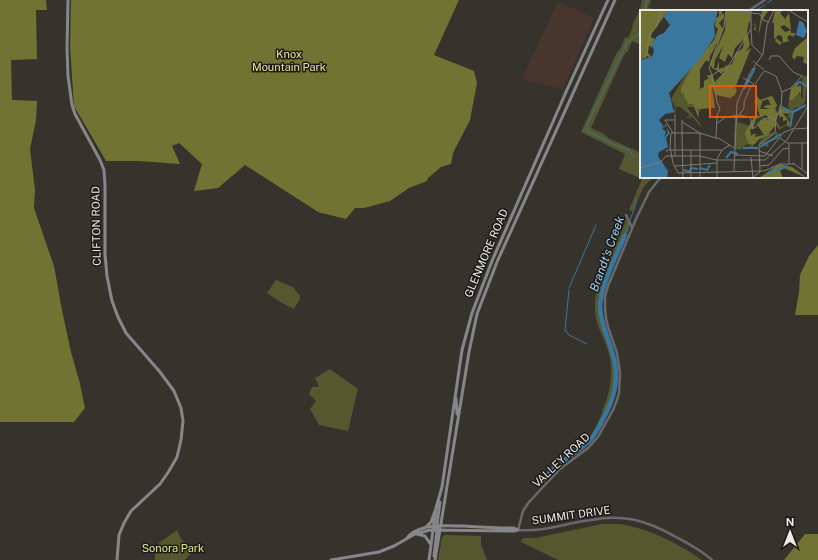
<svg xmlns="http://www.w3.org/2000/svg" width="818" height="560" font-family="'Public Sans',sans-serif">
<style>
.education{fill:#48362e}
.green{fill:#55582e}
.forest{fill:#707332}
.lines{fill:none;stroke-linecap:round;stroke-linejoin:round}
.stream{stroke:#39779e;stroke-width:1}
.river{stroke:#39779e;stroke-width:4.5}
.tertiary{stroke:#68696c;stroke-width:2.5}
.secondary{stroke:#85878b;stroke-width:3}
.labels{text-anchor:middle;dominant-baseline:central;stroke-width:3;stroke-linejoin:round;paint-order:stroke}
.park-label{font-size:11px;fill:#e3e98a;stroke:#1c1a18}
.street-label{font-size:11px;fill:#eceae6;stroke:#1c1a18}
.water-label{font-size:12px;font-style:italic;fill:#a2d3f6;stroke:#1c1a18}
.inset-river{fill:none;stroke:#39779e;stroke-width:2}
.inset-road{fill:none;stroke:#7f7c77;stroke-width:1}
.view{fill:#e8590c;fill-opacity:0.15;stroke:#e8590c;stroke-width:2}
.inset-edge{fill:none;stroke:#eceae6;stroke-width:2}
</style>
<rect width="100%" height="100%" fill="#36332d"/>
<!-- education -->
<path class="education" d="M558,2l36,16 -31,71 -41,-10z"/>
<!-- green -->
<path class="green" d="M642,0h9l-3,7 9,4h-16v34l-9,-4 -4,10 -4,4 -33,73 13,6 4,4 33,15v24h12l-10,11 -10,22 -2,1 -2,-1 13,-31 -23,-10 6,-15c-15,-7 -29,-15 -44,-22l36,-80 4,-4 4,-11 3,1 5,-12 -1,-1 8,-15z
M625,219c4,2 4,6 4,10 -6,13 -11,25 -16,37 -5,11 -10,22 -11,35 -1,19 8,35 12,53 7,26 1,47 -12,70 -6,10 -12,18 -20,26l-15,-3c4,0 9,1 12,-1 13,-5 18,-23 24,-34l-1,-1c10,-22 13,-46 3,-69 -6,-13 -11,-24 -10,-38 0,-13 7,-26 12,-38 6,-14 12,-28 18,-43l-1,-3z
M276,280l17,7 7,9v3l-6,10 -12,-6 -15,-10z
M330,369l28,20 -10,42 -29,-6 -9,-16 6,-8 -7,-7 3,-7h7l-4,-9z
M602,524c8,0 15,-1 23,1 27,5 54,19 77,35h-144l-37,-18 2,-4h12z
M177,530l4,9 13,11 -9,10h-30v-12l4,-5z
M445,535l36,1v8l6,16h-49l4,-23z"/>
<!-- forest -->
<path class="forest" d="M0,0h46l1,10h-11l1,49 -26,1 1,40 25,1 -1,19 -6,29 5,41 -1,18 20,58 8,44 9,42 9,32 5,24 -11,14h-74z
M71,0h388l-25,55 40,16 3,12 -7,37 -17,33 -2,11 -10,3 -13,11 -1,3 -18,7 -19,13 -26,7h-9l-9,11 -28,-7 -73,-47 -27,23 -24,3 8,-27 -23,-21 -7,3 8,18 -42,-3h-32l-32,-55 -4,-59z
M818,245v70h-23l4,-23 1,-17 9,-19z
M805,534h13v26h-34z"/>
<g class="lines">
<!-- stream -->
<path class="stream" d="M767,3l5,-3
M645,11l2,-11
M754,11l11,-6
M634,157l-5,-7 -14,-5 -28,-14v-6l38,-78 2,-4 12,-9 2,-7
M625,235l12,-35
M569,288l27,-63
M569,290l-4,40 4,5 18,9"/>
<!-- river -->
<path class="river" d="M544,479c4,-4 8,-9 12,-13 12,-9 26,-17 36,-28 4,-6 8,-12 11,-19 11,-20 17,-40 10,-64 -4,-16 -13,-32 -13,-49 1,-21 17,-51 25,-71"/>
<!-- tertiary -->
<path class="tertiary" d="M748,11l17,-11
M661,177l-12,15 -13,27 -28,67 -3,11v11l1,10 2,9 9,26 3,20 -1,20 -2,7 -4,10 -15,27 -10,11 -28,21 -31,33 -6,9 -5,19c27,2 47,-7 73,-10 20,-4 41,-3 60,5 9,3 17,8 25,12 13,7 25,13 36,23
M626,215l6,13"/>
<!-- secondary -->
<path class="secondary" d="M68,0l-1,48 1,28 4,29 3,9 25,46 4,10 1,15v69l2,22 5,25 6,16 8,16 34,39 14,19 7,17 2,13 -2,19 -4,17 -8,14 -9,13 -29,27 -7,12 -5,12 -2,25
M456,398l1,16
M426,527l5,-5 4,-11
M438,527l-1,-3 3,-22
M417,534l8,2 6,9
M406,539c5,-7 13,-10 21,-12 12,-2 25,-1 37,-1 17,1 33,2 50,2l4,2
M434,556l3,-25 -1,-3
M331,560l48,-8 15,-6 21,-12 15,-4 84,1 4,-1
M429,560l7,-52 6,-21 20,-137 10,-37 20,-52 74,-169 42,-92
M435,560l34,-208 8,-38 20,-52 118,-262"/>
</g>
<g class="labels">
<!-- park labels -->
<g class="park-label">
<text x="289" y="54">Knox<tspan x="289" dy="13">Mountain Park</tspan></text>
<text x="173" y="548">Sonora Park</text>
</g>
<!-- street labels -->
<g class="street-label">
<text transform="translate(96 226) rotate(-91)">CLIFTON ROAD</text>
<text transform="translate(486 253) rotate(-67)">GLENMORE ROAD</text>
<text transform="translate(561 460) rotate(-43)">VALLEY ROAD</text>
<text transform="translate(571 515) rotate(-8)">SUMMIT DRIVE</text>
</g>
<!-- water labels -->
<g class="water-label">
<text transform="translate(607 254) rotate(-70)">Brandt's Creek</text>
</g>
</g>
<!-- overview -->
<g transform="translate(640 10)">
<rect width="168" height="168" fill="#36332d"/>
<path d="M72,31h6l-7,1 -4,9 -6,7h9l-1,4 -3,-2 -6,10v19l4,-2v-6l8,-6 -3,10h3l-2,4 4,19 -27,-1 14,18 -1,1 -9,-11v4l-2,-2 -4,1 5,-3 -10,-8h-4l-1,6h-2l2,-6 -4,-8 13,-22 23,-26 2,-6 1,-2zM162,66h6l-3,26 -5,5 -6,1 -3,13 2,4 -4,3 2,-9 -4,-2 3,-4 -2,-8 1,-5 10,-7 3,6 1,-3zM132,86l5,9 -2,4 3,5 -4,11 3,-4 3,7 7,-3 -7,4 -3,-3 -7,3 -1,5 6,-1 -12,10 12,-6 1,-5 3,1 -2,2 2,3 -11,5 1,3 -3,1 -2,-2 -5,2 4,-3 -4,1v-3l5,-5 -12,6 2,4 -6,2 -2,-2 -4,4 3,-4 7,-1 -5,-2 -7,6 -6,-2 1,-33 3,4 -1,3 13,4 5,-11 5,1 -4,-8 3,-8zM128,89l3,6 -6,1 5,3h-10l3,-8zM126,105l3,2 -2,3 -3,-3 -8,6 8,12 -9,2 -1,-4 -3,3 -1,-7 6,-1 -4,-1 4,-8z" fill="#55582e" fill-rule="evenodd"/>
<path d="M0,0h29l-17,23 -1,4 4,2 -3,9 -3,-3 -1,8 4,4 -2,2h-4l3,-1 -1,-2 -8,2zM79,0h4l-2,5 3,-2v5l-5,5 4,6 -6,15 -5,4 4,-2 -6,10 -1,6 -3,-2 -6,9v20l4,-2v-6l5,-2 -2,-4h5l3,7 12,-13 -5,4 -10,-5 -2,-4 15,-34 1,-20h34l-9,1 -1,7 2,7 3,-2 1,7h3l3,-20h7l-7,10 -3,14v-4h-5l1,-6 -3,1 -2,-4 -1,1 -2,10 3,13 -4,6 5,-3 -16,40 2,2 -2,5 -5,3 -14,-3 -4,-9 3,22 -15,1v3l-3,-5 2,7 -1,3 -5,-13h-5l-5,-11h-2v-5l12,-23 21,-25 4,-11 -3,-3 1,-8 3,-2zM104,29l-1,9 -7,5 -4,11 -5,2 -1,-2 -1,3 -6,2v-9l-2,8h-3l1,-8 8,-14 -4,12 6,4 3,-8 4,4 3,-10zM143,0l-3,3 5,6 4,-6 2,17 -7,-5 -4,2 5,5 6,-2v3h5l-3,4 -3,-2 -3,2 2,4 -6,2 -1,-7 -4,-1 -2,3 6,5 -2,2 -5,-4 1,-3 -2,1v-17l-2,2 3,-13zM168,27v26l-2,1 -3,-2 1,-5 -7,-1 -3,4 -2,-4 3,-8zM159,73l-2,4 4,-2v14l-1,-7 -8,8h-3l2,-12zM117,86l3,4 12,-4 5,9 -2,4 3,5 2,-11 1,6 6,-1 3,6 -7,-1 7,10 -2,4 -1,-2 -8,4 -3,-6 4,5 7,-4v-4l-4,1v-4h-3l-2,4 2,-5 -2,-2 -4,13 -6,7 7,-2 -16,7 -5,6 -6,-2 -3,-10 10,-18 5,1 -3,-13h-3zM128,89l3,6h-4l-4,2 7,2h-10l2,-8zM126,105l3,4 -8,2 -3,5 6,9 -9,2v-2h5l-6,-1 -3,2 -1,-7h3l3,-10zM139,154l13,3 15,11 -23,-10 -4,3 3,7h-24z" fill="#707332" fill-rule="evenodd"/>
<path d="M29,0h49l-4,16 1,10 -14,22 -32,35 5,19 -9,2 -6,6 5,7 2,-3 1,2 -5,2 4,4 -2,5 4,-4 -2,-6 4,6 -4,5 2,9 -9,5 -1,4 10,15 -1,7h-27v-118l12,-3 2,-6 -2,-7 5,-8 7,-3 6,-8 -6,-8zM159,11l4,1 4,9 -3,7 -8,-3z" fill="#39779e"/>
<path class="inset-river" d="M155,75l5,-3 8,5M104,79l11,-21M142,97l11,6M150,117l3,-15 13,-7M120,137l21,-13M103,138h15M86,148l5,-6 7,2M60,158l7,2 3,-5M44,160l5,2 2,-4 7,1M128,163l20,-7"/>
<path class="inset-road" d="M86,0l-2,16 -15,42 3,7 7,-4 4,4 28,-46M111,0v19M148,0l20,12M111,3l9,1 3,6 6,2M111,19l1,16 10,10M0,49l6,-2 4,-23 7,-8 4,-16M129,50l2,-4h8l14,16 9,4 -11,12 -9,4M113,51l11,9M125,61l11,5 6,16M72,65l5,27 3,7 -3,6 -1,23M103,68l11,6M115,74l9,-13M99,105l11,2 3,12 11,-10 8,-2 4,4M99,105l5,-7v-6l6,-14 4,-4M42,112l18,11M77,113l9,-6 13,-2M155,119l13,-1M33,123l-8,-13h10M42,123v-13M42,123l1,45M60,123v45M140,128l7,5h21M119,135l16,-12 1,-15 5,-9 1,-17M30,137l3,16 5,10 86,-2 16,-7h14M30,137l1,-14h28l21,6 14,9M63,140h19M119,141l14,5M26,142l1,-2h36M95,145l30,1 18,-23 11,-5M35,146v-42M111,147l2,21M153,153l15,11M149,154v-20M35,156l42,-3M120,156l9,-1 14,-16 6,-1M0,158l21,-6 5,-6h34l16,4h49l22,-20 21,-34M162,159v-26M94,161l3,-68 13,-30 13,-19 4,-29 7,-15M51,168v-28M77,168v-19l5,-9 8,-5M112,168l8,-6 -1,-27"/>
<path class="view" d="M70,76h46v31h-46z"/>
<rect width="168" height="168" class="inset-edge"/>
</g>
<!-- north arrow -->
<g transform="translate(790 532)" stroke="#1c1a18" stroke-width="3" paint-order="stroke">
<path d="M0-3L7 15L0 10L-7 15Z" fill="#eceae6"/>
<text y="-6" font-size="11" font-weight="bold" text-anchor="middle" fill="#eceae6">N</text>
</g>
</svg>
